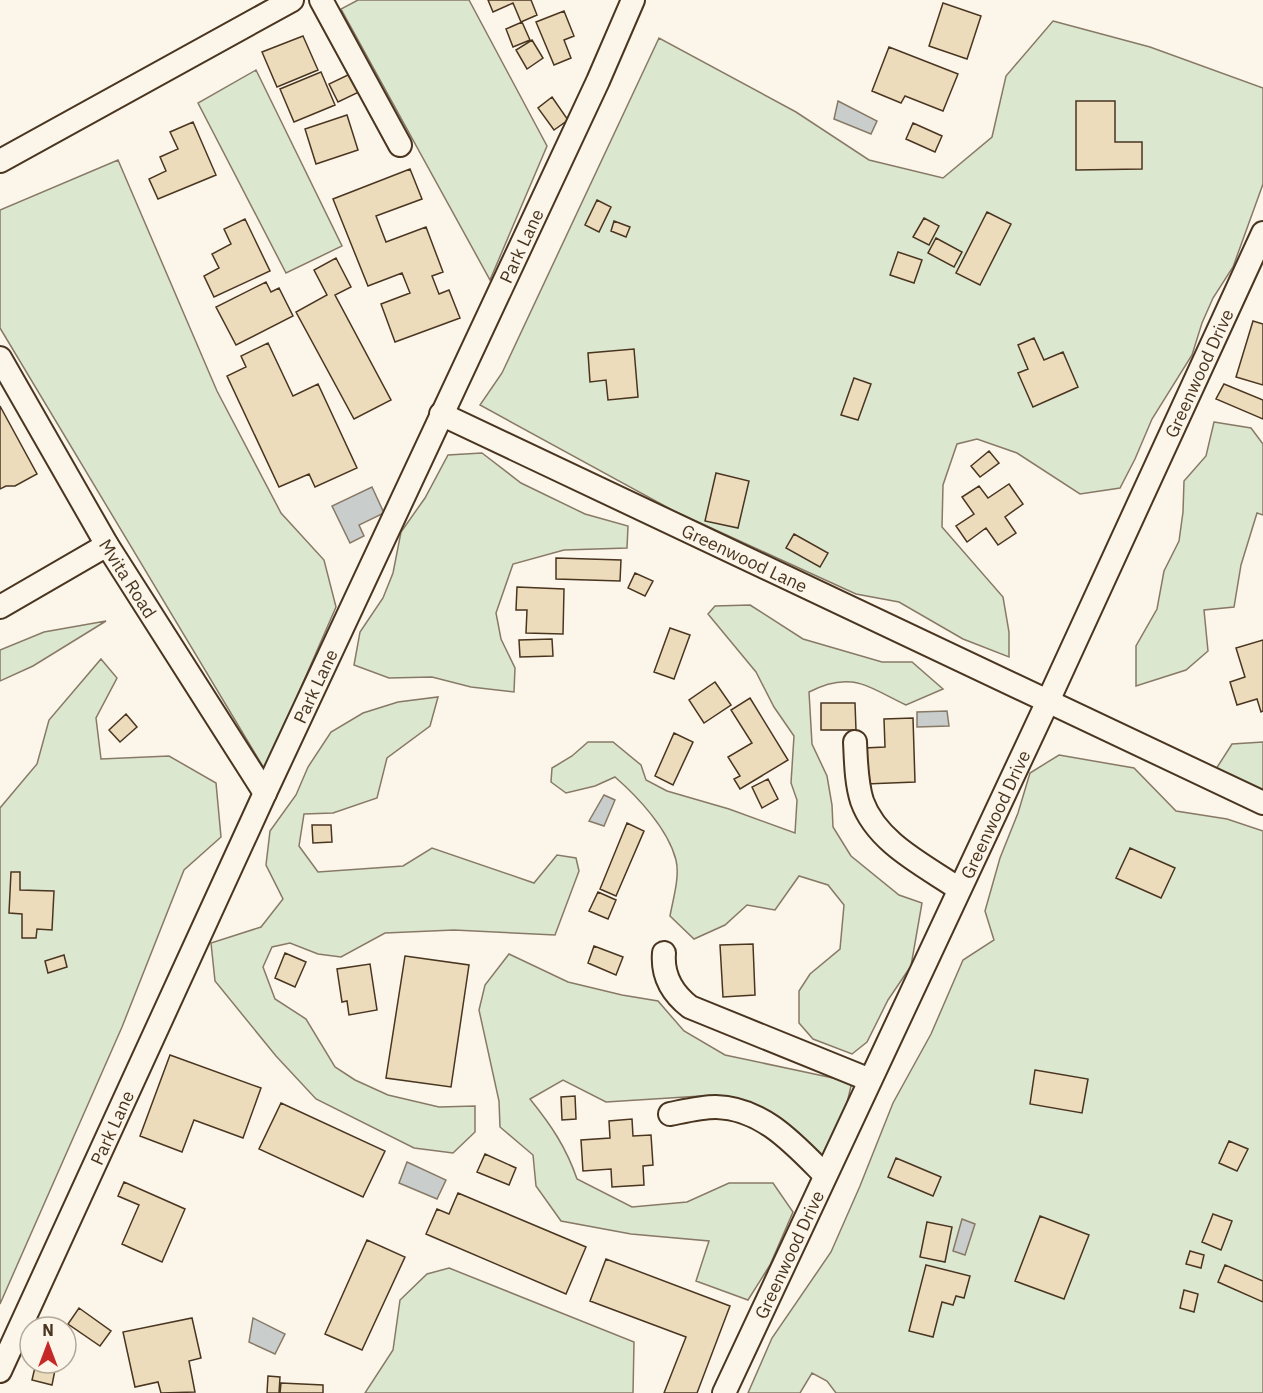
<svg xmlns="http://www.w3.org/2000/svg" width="1263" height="1393" font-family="'IBM Plex Sans',sans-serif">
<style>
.green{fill:#dce7d0;stroke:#887966;stroke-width:1.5}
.water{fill:#c9cecd;stroke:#887966;stroke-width:1.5}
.building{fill:#ecdcbc;stroke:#4a3520;stroke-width:1.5}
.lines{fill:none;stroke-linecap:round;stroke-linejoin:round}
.minor-casing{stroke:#4a3520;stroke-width:26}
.minor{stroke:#fbf6e9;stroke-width:22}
.labels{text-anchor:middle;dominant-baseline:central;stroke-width:4.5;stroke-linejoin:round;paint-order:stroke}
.street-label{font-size:18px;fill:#4a3520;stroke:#fbf6e9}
</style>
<rect width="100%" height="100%" fill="#fbf6e9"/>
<!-- green -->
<path class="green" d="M358,0h111l78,146 -57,134 -149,-271z
M1053,21l97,26 113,41v96l-30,83 -20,31 -11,25 -10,32 -40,64 -17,40 -15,29 -40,6 -63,-41 -40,-14 -20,5 -14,41 -1,42 61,70 6,35v25l-46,-18 -64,-37 -43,-8 -182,-83 -194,-106 22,-32 157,-335 137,74 73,48 74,18 49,-41 14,-61z
M256,70l86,176 -56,27 -88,-170z
M118,160l99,231 64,122 43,47 12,47 -71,163 -265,-442v-118z
M1214,422l37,6 12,16v71l-6,-2 -16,52 -7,42 -30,3 4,41 -22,19 -50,16v-40l21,-37 7,-38 15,-30 4,-29 1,-31 22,-25z
M482,453l39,30 64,31 43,12 -1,22 -63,2 -51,14 -17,49 5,26 14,29 -1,24 -43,-5 -39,-10 -43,1 -35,-13 6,-33 23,-34 10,-25 8,-41 24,-34 23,-43z
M750,605l53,34 79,23h30l31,27 -37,16c-38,-18 -55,-35 -97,-13l3,52 15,32 5,29 1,22 18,29 48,39 23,8 -11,63 -23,34 -21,42 -15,12 -39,-15 -14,-16v-32l11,-17 30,-25 4,-44 -16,-20 -29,-9 -24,34 -28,-5 -22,20 -31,14 -24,-23c3,-17 10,-39 6,-56 -8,-31 -38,-63 -61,-83l-20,9 -29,7 -15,-11 1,-14 20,-12 16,-14h25l28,23 5,15 21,11 62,18 66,24 2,-33 -6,-17 3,-47 -20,-29 -18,-35 -48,-58 7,-8z
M106,621l-73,45 -33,15v-31l44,-18z
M101,659l16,19 -21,40 5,41 68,-3 47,27 5,54 -37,33 -62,157 -122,277v-496l37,-44 12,-44z
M438,697l-8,29 -43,32 -10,40 -44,15 -29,1 -5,32 19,26 85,-6 29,-18 102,35 23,-28 19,3 3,13 -24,64 -101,-5 -69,3 -44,24 -23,-3 -28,-11 -18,4 -9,20 12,32 31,20 29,48 20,13 33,15 51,12 36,-1v26l-22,21 -39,-5 -98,-49 -40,-43 -61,-75 -4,-38 50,-16 22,-28 -17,-34 4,-34 26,-36 12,-28 23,-35 32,-19 35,-11z
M1263,742v48l-47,-21 16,-25z
M1059,755l75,13 42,43 51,8 36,12v562h-427l-9,-12 -15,-8 -12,20h-52l24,-55 59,-86 29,-66 33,-83 38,-69 32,-74 31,-20 -9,-29 15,-53 18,-45 12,-40z
M509,954l59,28 54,13 36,6 26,30 41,24 127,27 -12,50 -19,26 -23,-26 -18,-6 -27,-15 -52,-15 -95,6 -43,-22 -33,19c21,26 36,48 47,80l55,28 55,-5 42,-19h44l20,29 -23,53 -22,35 -52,-19 13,-40 -78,-7 -70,-13 -25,-35 -3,-31 -33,-28 -1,-26 -20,-91 6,-25z
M449,1268l185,74 -1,51h-268l28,-43 7,-50 27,-26z"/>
<!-- water -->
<path class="water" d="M838,101l39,20 -6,13 -37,-15z
M372,487l12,26 -25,12 5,11 -14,7 -18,-37z
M947,711l2,15 -32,1v-15z
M604,795l11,5 -11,26 -15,-5z
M407,1162l39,18 -9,19 -38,-16z
M962,1219l13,5 -10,31 -12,-4z
M253,1318l32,16 -10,20 -26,-12z"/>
<!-- building -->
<path class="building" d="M488,0h43l6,15 -16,7 -8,-19 -20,9z
M943,3l38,13 -14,43 -38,-13z
M564,11l10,25 -10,4 7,18 -17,7 -18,-43z
M522,22l8,18 -17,7 -7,-18z
M303,36l15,34 -41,17 -15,-35z
M532,40l11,18 -16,11 -11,-19z
M889,47l69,27 -15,37 -38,-15 -4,7 -29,-12z
M321,72l14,33 -41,17 -14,-33z
M350,74l9,18 -21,10 -9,-18z
M552,97l16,23 -14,10 -16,-22z
M1076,101h39v41h27v27l-66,1z
M347,115l11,35 -42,14 -11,-35z
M193,122l23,53 -58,24 -9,-20 17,-8 -6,-14 18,-8 -8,-17z
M913,123l29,13 -7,16 -29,-13z
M410,169l12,30 -46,17 10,26 40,-15 17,45 -11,4 7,18 10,-4 11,28 -65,24 -14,-38 29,-11 -8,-20 -34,13 -35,-87z
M597,200l14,7 -12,25 -14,-7z
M987,212l24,12 -31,61 -24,-12z
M924,218l15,8 -10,19 -16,-8z
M245,219l25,52 -56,26 -10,-21 15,-8 -7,-14 19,-10 -7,-15z
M614,221l16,6 -4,10 -15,-6z
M936,238l26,14 -8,15 -26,-14z
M898,252l24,8 -8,23 -24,-8z
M336,258l15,29 -16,8 56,105 -37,19 -58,-107 31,-17 -13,-25z
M266,282l5,10 8,-4 14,28 -57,29 -20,-38z
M1253,321l10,3v61l-27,-8z
M1034,338l10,22 19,-8 15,35 -45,20 -15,-34 10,-4 -10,-24z
M268,343l25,53 25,-12 39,84 -42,19 -6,-13 -30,13 -52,-111 19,-9 -5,-11z
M634,349l4,48 -30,3 -2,-20 -16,2 -2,-29z
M854,378l17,6 -13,36 -17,-5z
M1224,384l39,16v19l-47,-20z
M0,406l37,68 -22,12h-9l-6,3z
M989,451l10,12 -19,14 -9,-11z
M716,473l33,8 -11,47 -33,-7z
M1009,484l14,20 -18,13 11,16 -18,12 -12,-17 -19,14 -11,-16 18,-12 -12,-17 17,-11 9,12z
M794,534l34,19 -8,14 -34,-19z
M556,558l65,2 -1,21 -64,-2z
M635,573l18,8 -8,15 -17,-8z
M517,587l47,2 -1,45 -37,-1 1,-23h-11z
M670,628l20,7 -16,44 -20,-7z
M552,639l1,17 -33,1 -1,-17z
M1263,640v71l-2,1 -4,-13 -20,6 -7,-23 15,-5 -9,-29z
M715,682l16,23 -27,18 -15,-23z
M750,698l38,62 -48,29 -6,-10 6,-3 -12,-19 24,-14 -21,-33z
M821,703h34l1,27h-35z
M126,714l11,13 -17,15 -11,-12z
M913,718l2,64 -49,2 -2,-36 21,-1 -1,-28z
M674,733l19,9 -20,43 -18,-9z
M768,779l10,20 -16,9 -10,-21z
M627,823l17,8 -28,65 -16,-7z
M312,825h19l1,17 -19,1z
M1130,848l45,20 -14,30 -45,-20z
M11,872h9v18l34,1 -2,39 -15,-1 -1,9h-14v-24l-13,-1z
M598,892l18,8 -8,19 -19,-8z
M753,944l2,51 -32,2 -3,-52z
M594,946l29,11 -7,18 -28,-12z
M285,953l21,9 -11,25 -20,-9z
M64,955l3,12 -19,6 -3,-12z
M405,956l64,9 -18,122 -65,-9z
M370,964l7,46 -28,5 -2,-14 -5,1 -5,-33z
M170,1055l91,33 -18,50 -49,-18 -12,32 -42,-16z
M1035,1070l53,9 -6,34 -52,-9z
M575,1096l1,23 -14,1 -1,-23z
M281,1103l104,48 -22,46 -104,-48z
M632,1119l1,17 18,-1 2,30 -10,1 1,19 -32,2 -1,-18 -28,2 -2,-31 29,-2 -1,-17z
M1229,1141l19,8 -11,22 -18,-8z
M485,1154l31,14 -7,17 -32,-13z
M896,1158l45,19 -8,19 -45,-19z
M124,1182l61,27 -23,53 -40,-18 17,-39 -21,-9z
M458,1193l128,54 -20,47 -140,-60 11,-25 12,5z
M1213,1214l19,7 -11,29 -19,-8z
M1040,1216l49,19 -25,64 -49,-18z
M927,1222l25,5 -7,35 -25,-5z
M367,1240l38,17 -43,93 -37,-16z
M1190,1251l14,4 -3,13 -15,-4z
M606,1259l124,47 -33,87h-33l22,-56 -96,-36z
M926,1265l44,11 -6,22 -8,-2 -3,9 -11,-3 -9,35 -24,-6z
M1225,1265l38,16v21l-45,-20z
M1184,1290l14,4 -4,18 -14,-4z
M79,1308l32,23 -11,15 -32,-22z
M192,1318l9,40 -12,3 6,31 -34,1 -3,-11 -23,5 -12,-55z
M36,1363l20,2 -4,20 -20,-5z
M268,1376l12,1 -1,16h-12z
M281,1383l42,2v8h-43z"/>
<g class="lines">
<defs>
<g id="minor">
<path d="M321,0l79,145"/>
<path d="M0,161l292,-161"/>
<path id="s1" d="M0,358l107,187 158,248"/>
<path id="s2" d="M441,414l822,389"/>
<path d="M0,607l107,-62"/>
<path d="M855,742c1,19 1,40 7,59 15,42 62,64 97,88"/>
<path d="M664,953c-2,23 8,40 26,54l180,73"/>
<path d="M670,1114c15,-3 31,-7 46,-7 47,1 79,38 109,68"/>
<path id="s3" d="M0,1371l265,-578 333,-712 35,-81"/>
<path id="s4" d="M724,1393l324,-692 215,-468"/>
</g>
</defs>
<!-- minor casing -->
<use href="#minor" class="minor-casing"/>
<!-- minor -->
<use href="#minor" class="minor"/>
</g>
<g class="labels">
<!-- street labels -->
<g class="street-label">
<text stroke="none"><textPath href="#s3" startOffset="1240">Park Lane</textPath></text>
<text stroke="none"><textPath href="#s4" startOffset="1125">Greenwood Drive</textPath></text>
<text stroke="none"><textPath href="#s2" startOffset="336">Greenwood Lane</textPath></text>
<text stroke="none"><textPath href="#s1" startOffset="255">Mvita Road</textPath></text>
<text stroke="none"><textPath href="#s3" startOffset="754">Park Lane</textPath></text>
<text stroke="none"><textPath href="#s4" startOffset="639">Greenwood Drive</textPath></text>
<text stroke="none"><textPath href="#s3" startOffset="268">Park Lane</textPath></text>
<text stroke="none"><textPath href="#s4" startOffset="153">Greenwood Drive</textPath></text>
</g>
</g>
<!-- north arrow -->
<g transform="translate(48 1345)"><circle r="28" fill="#fbf6e9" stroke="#b4a999" stroke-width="1.5"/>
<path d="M0-4.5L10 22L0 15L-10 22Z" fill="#c62828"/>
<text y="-9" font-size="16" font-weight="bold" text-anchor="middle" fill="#4a3520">N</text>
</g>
</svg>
